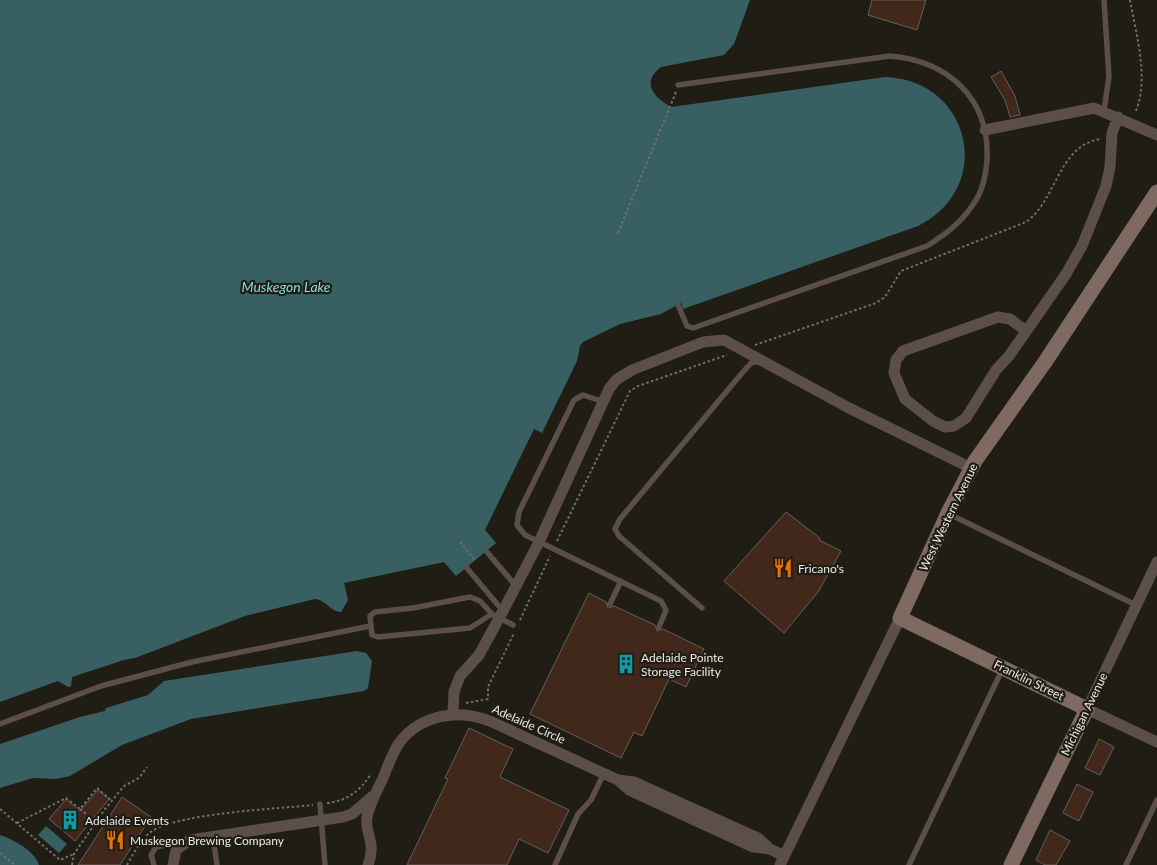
<svg xmlns="http://www.w3.org/2000/svg" width="1157" height="865" font-family="Lato,sans-serif">
<style>
.water{fill:#386063}
.building{fill:#42281b;stroke:#685f5a}
.lines{fill:none;stroke-linecap:round;stroke-linejoin:round}
.path{stroke:#726f68;stroke-width:2;stroke-dasharray:2.5 2.5;stroke-linecap:butt}
.lane{stroke:#5c4e49;stroke-width:5.5}
.street{stroke:#5c4e49;stroke-width:11}
.secondary{stroke:#7f6a61;stroke-width:15}
.labels{text-anchor:middle;dominant-baseline:central;stroke-width:4.5;stroke-linejoin:round;paint-order:stroke}
.street-label{font-size:12px;fill:#ebe9e4;stroke:#201d15}
.poi-label{font-size:12px;fill:#ebe9e4;stroke:#201d15;text-anchor:start}
.water-label{font-size:14px;font-style:italic;fill:#8edae0;stroke:#201d15}
</style>
<rect width="100%" height="100%" fill="#201d15"/>
<!-- water -->
<path class="water" d="M0,0h750l-16,44 -10,11 -63,12c-20,15 -8,30 10,40l214,-30c87,3 110,111 33,149l-235,83 -2,-6 -20,11 -41,10 -37,18 -3,4 -3,15 -35,72 -8,-4 -49,101 11,13 -40,33 -12,-14 -100,21 4,17 -7,12c-10,0 -15,-12 -26,-13l-70,17 -110,42 -11,2 -52,17 -1,9 -3,1 -10,-6 -58,21z
M357,651l9,2 6,8 -4,27 -4,3 -173,28 -69,26 -52,31 -14,3 -23,-1 -33,10v-44l80,-27 25,-6 1,-3 42,-13 16,-14z
M46,826l21,18 -8,9 -21,-18z
M0,835c14,5 34,15 39,30h-39z"/>
<!-- building -->
<path class="building" d="M872,0h54l-9,30 -49,-15z
M1001,71l14,25 5,19 -10,2 -5,-17 -14,-23z
M786,512l34,26 -1,2 22,11 -23,41 -34,41 -60,-52z
M589,593l17,9 2,6 6,-2 41,19 2,6 6,-2 41,20 -18,38 -17,-8 -27,57 -8,-4 -13,26 -91,-44z
M469,728l44,21 -13,28 69,33 -21,43 -29,-14 -12,26h-100l41,-86 -3,-1z
M1099,739l15,8 -14,28 -15,-7z
M1077,784l16,8 -14,29 -16,-8z
M98,790l11,9 -34,42 -26,-22 17,-20 14,12z
M122,797l29,20 -31,48h-42z
M1050,830l20,11 -14,24h-11l-9,-5z"/>
<g class="lines">
<!-- path -->
<path class="path" d="M1130,0c6,35 20,79 5,113
M618,233l58,-141
M755,345l121,-42 9,-6 16,-26 125,-49c31,-22 32,-77 75,-83
M557,541l73,-150 8,-5 89,-31
M460,542l15,18
M520,620l30,-64
M466,703l22,-4v-12l26,-54
M327,803c20,-2 33,-12 44,-29
M0,809l60,51 14,-6
M80,809l15,12
M17,823l49,-25 14,11 17,-21 15,13
M0,853l15,12
M72,865l2,-11 31,-45 19,-23 15,-8 8,-11
M127,865c6,-11 15,-27 25,-34 29,-18 123,-22 161,-26"/>
<!-- lane -->
<path class="lane" d="M1104,0l5,77 -5,33
M678,305l9,21 6,2 234,-82c17,-11 33,-22 45,-40 10,-13 14,-31 15,-46 3,-62 -39,-99 -97,-104l-212,29
M604,402l-21,-7 -9,5 -55,112 -2,13 8,10 136,66 5,9 -7,17
M949,514l187,91
M486,551l30,35
M466,567l37,44
M610,604l11,-23
M702,608l-83,-72 -4,-7 5,-10 122,-146 9,-10 8,-2
M492,614l-22,14 -92,9 -6,-2 -2,-19 5,-4 38,-4 57,-11 10,4 12,13 21,11
M0,724l101,-38 91,-24 178,-36
M320,804l5,61
M213,837l4,28
M154,865l-3,-10 5,-8 29,-6
M555,865l23,-51 13,-14 13,-27
M909,865l93,-195
M1126,865l31,-65"/>
<!-- street -->
<path class="street" d="M985,130l109,-22 63,27
M1026,331l-16,-12 -12,-2 -95,34 -7,9 -2,13 11,26 28,22 12,6 9,-1 12,-8 30,-48 13,-14 57,-82 16,-28 24,-60 4,-19 2,-34 6,-16
M1157,562l-70,147 70,33
M453,714l1,-22 6,-16 19,-21 24,-44 36,-69 70,-153 7,-9 16,-10 71,-28 21,-2 125,68 122,60
M618,780l16,2 124,56 12,11
M173,865l3,-15 14,-10 153,-23 9,-3 21,-18
M368,865c9,-24 -4,-31 -1,-48 3,-14 10,-26 16,-39 5,-12 9,-24 16,-35 22,-29 61,-35 93,-21l126,58 11,10 124,57 17,2 14,7
M780,865l120,-247"/>
<!-- secondary -->
<path class="secondary" d="M1011,865l76,-156 -187,-91 48,-105 27,-52 70,-99 112,-170"/>
</g>
<!-- icons -->
<defs>
<symbol id="restaurant-bare" viewBox="-9 -9 18 18"><path d="M-5-6h1v4h1v-4h1v4h1v-4h1v5L-1.5 .5V6h-2V.5L-5-1ZM5-6V6H3V1.5H1.5Q1.5-4 5-6Z" fill="#e8710a" stroke="#201d15" stroke-width="2.5" paint-order="stroke"/></symbol>
<symbol id="building-bare" viewBox="-9 -9 18 18"><path d="M-4-6H4V6H1V3H-1V6H-4ZM-2.5-4.3h1.7v1.8h-1.7ZM.8-4.3h1.7v1.8H.8ZM-2.5-1h1.7V.8h-1.7ZM.8-1h1.7V.8H.8Z" fill="#0f9aa8" stroke="#201d15" stroke-width="2.5" paint-order="stroke"/></symbol>
</defs>
<g fill-rule="evenodd">
<use href="#restaurant-bare" x="769" y="554" width="28" height="28"/>
<use href="#building-bare" x="612" y="650" width="28" height="28"/>
<use href="#building-bare" x="56" y="806" width="28" height="28"/>
<use href="#restaurant-bare" x="101" y="826" width="28" height="28"/>
</g>
<g class="labels">
<!-- street labels -->
<g class="street-label">
<text transform="translate(948 517) rotate(-64)">West Western Avenue</text>
<text transform="translate(1029 680) rotate(26)">Franklin Street</text>
<text transform="translate(1084 714) rotate(-64)">Michigan Avenue</text>
<text transform="translate(529 724) rotate(24)">Adelaide Circle</text>
</g>
<!-- poi labels -->
<g class="poi-label">
<text x="798" y="568">Fricano's</text>
<text x="641" y="657">Adelaide Pointe<tspan x="641" dy="14">Storage Facility</tspan></text>
<text x="85" y="820">Adelaide Events</text>
<text x="130" y="840">Muskegon Brewing Company</text>
</g>
<!-- water labels -->
<g class="water-label">
<text x="286" y="286">Muskegon Lake</text>
</g>
</g>
</svg>
